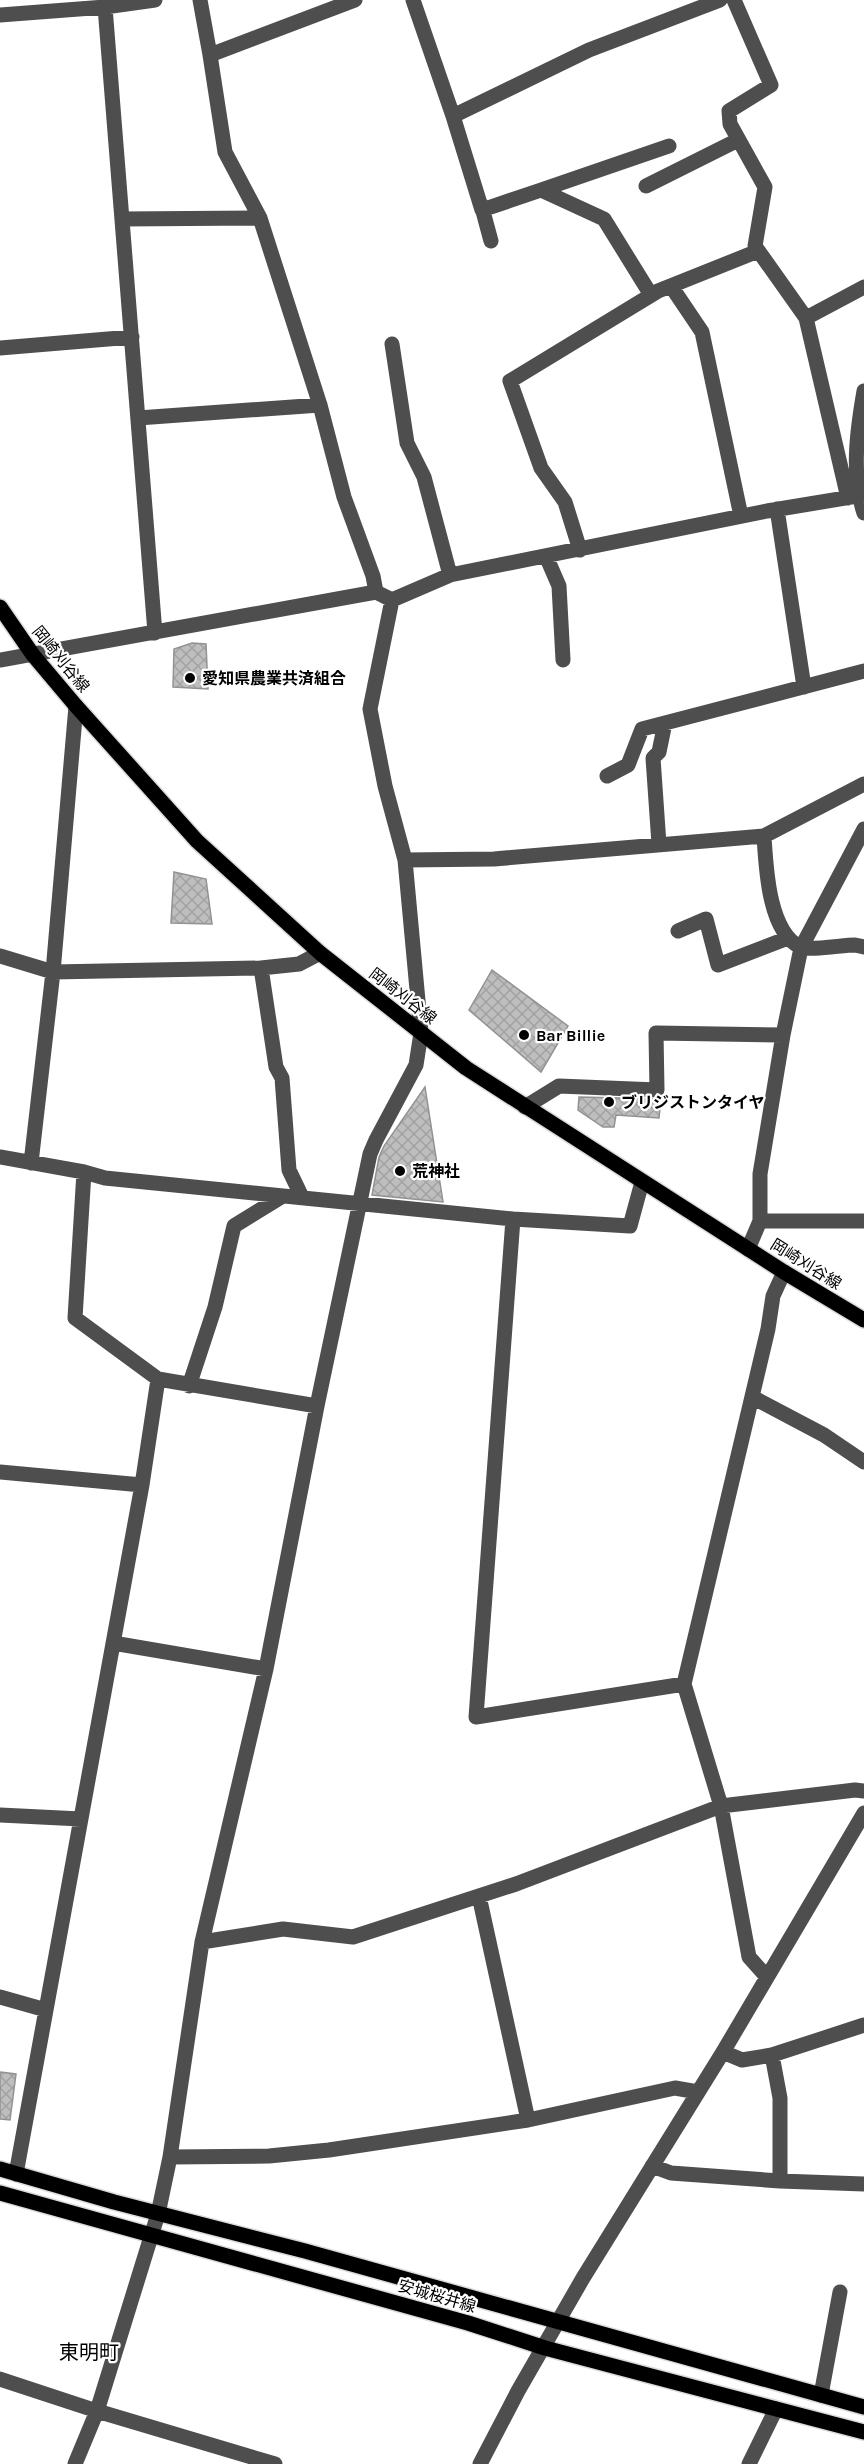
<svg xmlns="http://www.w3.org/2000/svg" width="864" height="2464" font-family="Karla,'Noto Sans JP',sans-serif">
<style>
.building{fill:url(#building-cross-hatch);stroke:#929292;stroke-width:1.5}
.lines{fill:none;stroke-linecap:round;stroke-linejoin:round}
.major-casing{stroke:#dbdbdb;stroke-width:18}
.minor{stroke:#4e4e4e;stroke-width:15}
.major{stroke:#000;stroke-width:15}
.poi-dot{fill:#000;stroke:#fff;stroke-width:2}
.labels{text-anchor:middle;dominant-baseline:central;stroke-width:4.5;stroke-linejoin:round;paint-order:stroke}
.street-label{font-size:16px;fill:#000;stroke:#fff}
.poi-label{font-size:16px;font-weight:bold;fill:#000;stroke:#fff;text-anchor:start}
.quarter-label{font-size:20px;fill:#000;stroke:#fff}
</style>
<defs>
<pattern id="building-cross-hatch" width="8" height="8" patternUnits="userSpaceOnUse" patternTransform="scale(1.5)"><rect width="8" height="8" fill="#bebebe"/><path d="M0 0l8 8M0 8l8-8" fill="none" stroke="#a2a2a2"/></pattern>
</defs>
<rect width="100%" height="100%" fill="#fff"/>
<!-- building -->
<path class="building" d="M192,643l14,1 2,45 -35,-2 1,-38z
M174,872l32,7 6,45 -41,-1z
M492,970l76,56 -27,46 -72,-62z
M425,1087l18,115 -71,-7 7,-38 5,-11z
M579,1097l82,2 -2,19 -43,-3 -2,12h-11l-25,-17z
M0,2072l16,2 -6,46 -10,-1z"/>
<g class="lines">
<defs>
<path id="major" d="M0,607l33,48 43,51 121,135 123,112 146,115 318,204 80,48
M0,2169l114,33 191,49 559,156
M0,2193l468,130 77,25 319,84"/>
</defs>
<!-- major casing -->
<use href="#major" class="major-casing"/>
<!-- minor -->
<path class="minor" d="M200,0l10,55
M355,0l-145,55 15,97 35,66 60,187 24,92 29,79 3,16
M413,0l40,116 136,-66 131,-50
M734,0l37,85 -42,26 1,13 35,63 -10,59 51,72
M105,7l50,626
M0,15l105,-8 50,-7
M453,116l29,94 59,-20 63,29 47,76
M646,186l92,-46
M541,190l128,-44
M481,204l10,37
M122,219l138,-1
M671,286l31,46 39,184
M392,344l15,99 17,34 26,98
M0,348l132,-11
M864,391c-7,40 -13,84 0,122
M138,418l182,-13
M848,498l-42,-180 58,-31
M777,509l27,178
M580,550l-15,-48 -24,-34 -31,-87 148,-90 100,-40
M546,556l13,30 4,74
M0,660l376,-68 16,8 58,-25 317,-64 97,-16
M607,776l21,-11 14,-36 23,-6
M764,836c2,30 4,95 36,111 9,4 43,-2 55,-2l9,2
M659,844l-6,-86 6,-6 6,-29 199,-52
M405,860l89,-1 270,-23 100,-52
M678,931l28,-12 12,46 70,-27
M0,956l53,16 208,-4 38,-4 21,-11
M261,968l15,99 6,11 7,92 13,27
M525,1107l34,-21 98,4 -1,-57 127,2
M0,1157l84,15 21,6 408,41 117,7 12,-44
M31,1163l22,-191 23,-266
M84,1172l-9,146 83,61
M513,1219l-37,498 208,-33
M760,1221h104
M748,1249l12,-28v-47l23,-139 18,-87 63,-119
M189,1386l26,-79 19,-81 47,-29
M752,1397l72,38 40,27
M0,1472l142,13
M113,1643l153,26
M0,1815l81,4
M479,1896l49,224
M202,1942l81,-13 70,8 163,-53 205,-78 134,-16 9,1
M766,1976l-17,-19 -28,-151 -37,-122 84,-355 5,-33 11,-24
M0,1997l46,13
M723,2052l19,8 30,-5 92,-30
M772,2055l8,43v83
M170,2157l99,-1 60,-6 199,-30 147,-32 23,4
M652,2166l19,7 109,8 84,3
M16,2174l126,-689 16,-106 159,27
M0,2379l97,32 178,53
M821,2395l19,-103
M75,2464l22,-53 61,-197 12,-57 32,-215 64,-273 51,-263 53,-252 6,-14 40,-75 5,-32 -16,-173 -20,-74 -15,-77 22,-109
M480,2464l38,-73 65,-113 140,-226 141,-239
M749,2464l27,-55"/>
<!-- major -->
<use href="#major" class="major"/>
</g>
<!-- markers -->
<g class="poi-dot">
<circle cx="190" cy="678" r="6"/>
<circle cx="524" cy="1035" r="6"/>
<circle cx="609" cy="1102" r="6"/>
<circle cx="400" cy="1171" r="6"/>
</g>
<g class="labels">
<!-- street labels -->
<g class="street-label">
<text transform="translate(61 659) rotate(51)">岡崎刈谷線</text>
<text transform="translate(403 996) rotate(38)">岡崎刈谷線</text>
<text transform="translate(806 1264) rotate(32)">岡崎刈谷線</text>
<text transform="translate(437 2296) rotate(16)">安城桜井線</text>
</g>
<!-- poi labels -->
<g class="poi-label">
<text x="202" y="678">愛知県農業共済組合</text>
<text x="536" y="1035">Bar Billie</text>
<text x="621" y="1102">ブリジストンタイヤ</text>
<text x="412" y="1171">荒神社</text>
</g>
<!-- quarter labels -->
<g class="quarter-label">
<text x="89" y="2352">東明町</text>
</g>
</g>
</svg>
